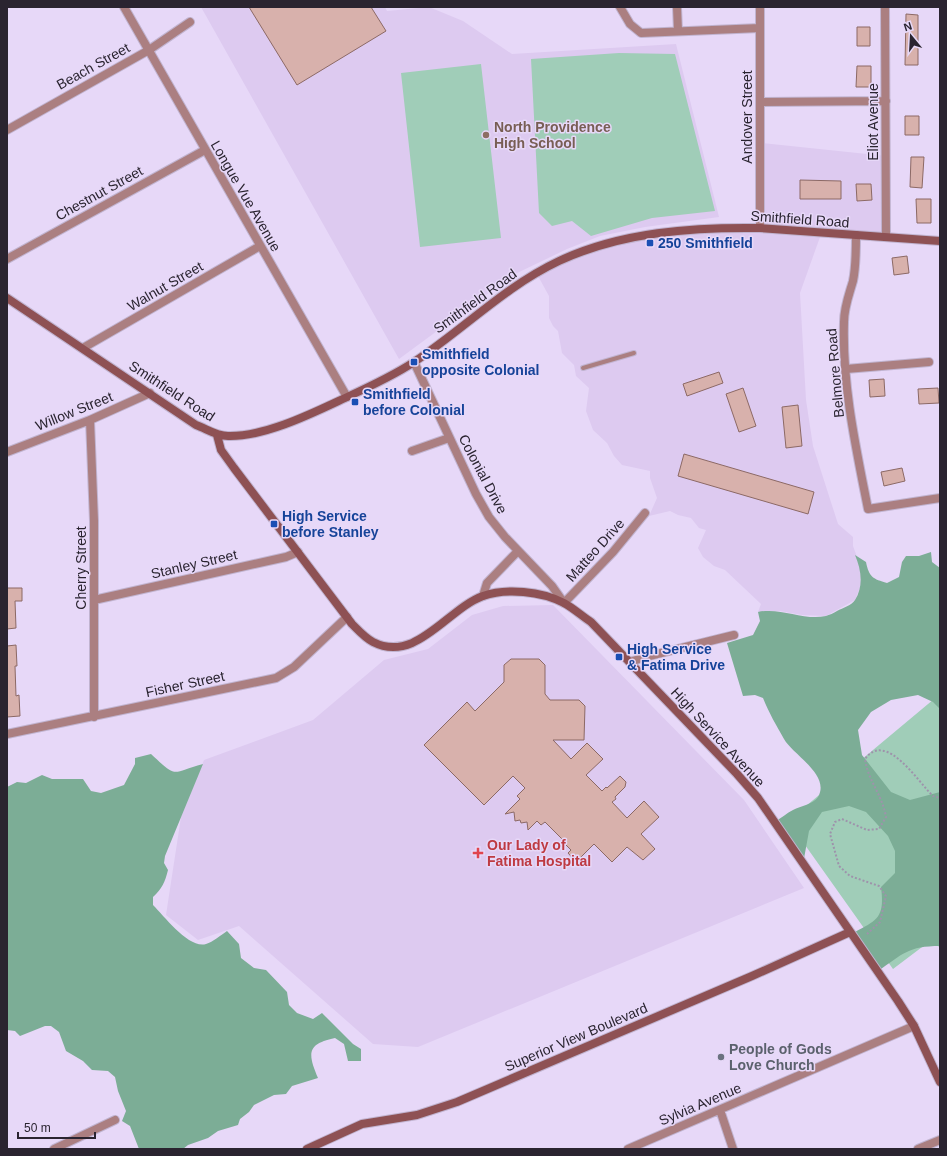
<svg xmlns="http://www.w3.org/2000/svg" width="947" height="1156" font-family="Helvetica,sans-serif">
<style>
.built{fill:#ddcaf0}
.green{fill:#a0cdb8}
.forest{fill:#7cad96}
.building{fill:#d8b1ac;stroke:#8c6965}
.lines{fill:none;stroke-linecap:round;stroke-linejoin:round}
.lane-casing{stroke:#c1b4d0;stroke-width:6}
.street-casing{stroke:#c1b4d0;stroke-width:10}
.secondary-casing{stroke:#c1b4d0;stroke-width:10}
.path{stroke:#9e93ab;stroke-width:2;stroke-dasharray:2 2;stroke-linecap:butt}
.lane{stroke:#ab7f81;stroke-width:4}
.street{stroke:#ab7f81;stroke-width:8}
.secondary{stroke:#8e5154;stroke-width:8}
.education-dot{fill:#8d6e63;stroke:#e7d8f8;stroke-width:1.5}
.transit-dot{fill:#1a4fb4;stroke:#e7d8f8;stroke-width:1.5}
.health-dot{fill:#e0444e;stroke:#e7d8f8;stroke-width:1.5}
.worship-dot{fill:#6b7280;stroke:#e7d8f8;stroke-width:1.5}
.labels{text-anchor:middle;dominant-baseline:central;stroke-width:3;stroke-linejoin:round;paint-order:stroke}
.street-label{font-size:14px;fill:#2a2430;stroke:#e7d8f8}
.education-label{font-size:14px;font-weight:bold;fill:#785e54;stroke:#e7d8f8;text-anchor:start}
.transit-label{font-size:14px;font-weight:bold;fill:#164399;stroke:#e7d8f8;text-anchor:start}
.health-label{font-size:14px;font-weight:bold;fill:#be3a42;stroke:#e7d8f8;text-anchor:start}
.worship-label{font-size:14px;font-weight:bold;fill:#5b616d;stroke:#e7d8f8;text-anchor:start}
</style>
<rect width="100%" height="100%" fill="#e7d8f8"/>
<!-- built -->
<path class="built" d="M201,7h184l2,4 42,-4 34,14 49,33 164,-10 43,173 -74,10 -45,9 -33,13 -54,26 -114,84z
M762,143l124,13 1,78h-64l-3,3 -20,56 6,107 7,46 25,78 15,13v9l7,19 1,20 -6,15 -29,16 -24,-1 -22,-4 -22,1 3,-8 -36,-34 -11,-4 -11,-9 -5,-9 8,-18 -7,-2 -8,-10 -13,-3 -8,-4 -21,5 8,-18 -7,-20v-7l-28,-6 -8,-9 -7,-13 -14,-13 -7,-19 3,-23 -13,-12 -2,-11 -12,-12 -4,-22 -5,-5 -4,-8v-22l-11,-20 22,-14 59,-18 86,-14h52z
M553,605l191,195 60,88 -386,159 -45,-3 -134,-118 -41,14 -32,-25 15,-98 23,-57 109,-40 71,-60 44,-11 44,-34 31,-9z"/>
<!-- green -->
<path class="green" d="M619,53l56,1 40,157 -63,7 -61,18 -19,-15 -20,5 -13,-13 -8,-154z
M481,64l20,174 -81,9 -19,-174z
M940,694v255l-6,-11 -41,31 -105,-148z"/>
<!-- forest -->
<path class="forest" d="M931,552l1,10 8,6v141l-7,-7 -15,-7 -27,5 -20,12 -13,18 4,25 29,37 19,8 30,-8v154c-32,0 -37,8 -62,25l-27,-37c26,-14 34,-15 30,-47l14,-14v-22l-7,-15 -22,-24 -17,-6 -27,6 -13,19 -6,33 -28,-42c6,-4 12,-9 18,-12 8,-4 20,-6 25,-13 13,-22 -26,-43 -34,-58 -8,-14 -15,-26 -21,-41l-8,-3 -12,1 -16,-53 26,-8 7,-14 -2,-9c23,-5 46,9 68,4 3,-1 8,-3 11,-5 6,-3 15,-6 18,-11 9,-14 6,-31 0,-45l11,7c3,15 7,17 21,21l12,-6 3,-15 4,-6h13z
M151,754c27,25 19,19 52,10l-38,92 -1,7 4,7c-3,12 -6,19 -15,27v8c12,12 36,44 53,39 7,-2 15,-9 21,-13l12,13 2,14 13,10 12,2 21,22 2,13 8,8 16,6 9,-6 31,31 8,5v12h-13l-4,-17 -9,-6c-29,6 -27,16 -17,40l-26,8 -6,8 -12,1 -20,10 -5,7 -9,7 -2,6 -20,6 -10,7 -20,7 -5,4h-44l-9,-23 -8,-5 4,-10 -8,-20 -3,-14 -7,-6 -16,-1 -9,-9 -17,-10 -7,-19 -8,-6h-6l-25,10 -5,-5 -8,-1v-243l10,-5 9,1 16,-8 10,4h31l8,12 10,2 23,-8 11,-21v-6z"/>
<!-- building -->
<path class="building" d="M249,7h122l15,24 -89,54z
M906,14l12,1v50h-13z
M857,27h13v19h-13z
M857,66h14v21h-15z
M905,116h14v19h-14z
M911,157h13l-2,31 -12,-1z
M800,180l41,1v18h-41z
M856,184h15l1,16 -15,1z
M916,199h15v24h-14z
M907,256l2,17 -15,2 -2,-17z
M719,372l4,11 -36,13 -4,-12z
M884,379l1,17 -15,1 -1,-17z
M743,388l13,38 -17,6 -13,-38z
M938,388l1,15 -20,1 -1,-15z
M798,405l4,41 -16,2 -4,-41z
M684,454l130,38 -6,22 -130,-38z
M902,468l3,13 -21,5 -3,-14z
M7,588h15v13h-7l1,27 -9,1z
M16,645l1,21h-2l1,30 3,-1 1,21 -13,1v-71z
M511,659h28l6,6v29l5,6h29l6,6 -1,34h-31l18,19 16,-16 16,16 -17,16 16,16 4,-4 1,1 13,-12 6,6 -1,5 -10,10 1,2 -4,3 15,16 17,-17 15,16 -18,17 14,15 -12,11 -16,-13 -15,15 -18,-18 -18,18 -8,-9 3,-3 -6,-6 1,-1 -21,-21 -4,3 -4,-4 -9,9 -1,-8 -6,1 -1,-3 -5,1 -1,-9 -9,2 15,-15 -3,-3 8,-8 -12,-12 -29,29 -60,-60 43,-43 8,9 29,-29v-17z"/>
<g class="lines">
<defs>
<path id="lane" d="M583,368l51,-15"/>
<path id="street" d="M124,7l223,390
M620,7l10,17 11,9 119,-5
M677,7l1,24
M760,7v221
M885,7l1,229
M760,102l126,-1
M7,130l142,-80 41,-28
M856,235c0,15 0,32 -3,46 -4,14 -9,26 -9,41 -2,63 12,126 24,187l72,-11
M7,259l198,-109
M83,348l177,-102
M414,362l62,132 13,23 16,20 47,49 12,17 49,-51 32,-39
M846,369l83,-7
M90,420l4,101v196
M412,451l37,-13
M7,452l83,-32 60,-27
M483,596l4,-13 31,-32
M94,600l192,-43 12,-5
M630,662l15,-5 89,-22
M7,734l269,-56 18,-11 53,-50
M720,1110l13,39
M54,1149l61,-29
M628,1149l286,-123
M918,1149l22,-9"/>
<path id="secondary" d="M7,298l189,127c11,4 20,11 32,11 37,1 85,-23 117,-38 24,-11 48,-22 69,-36 50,-33 90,-75 145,-101 62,-29 134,-34 201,-33l180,13
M217,435l4,15 13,18 118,156c6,6 13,14 21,18 43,22 74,-33 110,-46 23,-8 58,-5 81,7 9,5 18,13 27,19l146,152 21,24 140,203 16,25 26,56
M307,1149l55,-25 55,-9 40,-13 295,-126 98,-44"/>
</defs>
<!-- lane casing -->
<use href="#lane" class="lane-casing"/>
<!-- street casing -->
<use href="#street" class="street-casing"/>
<!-- secondary casing -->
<use href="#secondary" class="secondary-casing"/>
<!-- path -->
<path class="path" d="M867,934l13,-12 6,-26 -7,-10 -29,-10 -11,-10 -9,-32 5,-12 7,-3 25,11 12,-1 7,-12c-4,-23 -18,-36 -21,-58 21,-29 53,23 68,37l7,2"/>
<!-- lane -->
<use href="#lane" class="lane"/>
<!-- street -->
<use href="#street" class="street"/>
<!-- secondary -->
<use href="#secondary" class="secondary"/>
</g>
<!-- markers -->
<circle class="education-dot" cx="486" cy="135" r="4"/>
<g class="transit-dot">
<rect x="646" y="239" width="8" height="8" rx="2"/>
<rect x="410" y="358" width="8" height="8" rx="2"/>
<rect x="351" y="398" width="8" height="8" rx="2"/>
<rect x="270" y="520" width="8" height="8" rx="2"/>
<rect x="615" y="653" width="8" height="8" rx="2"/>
</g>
<path class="health-dot" d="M476 847h4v4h4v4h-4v4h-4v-4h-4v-4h4z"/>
<circle class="worship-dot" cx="721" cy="1057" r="4"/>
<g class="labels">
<!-- street labels -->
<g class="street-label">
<text transform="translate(93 66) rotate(-29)">Beach Street</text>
<text transform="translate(747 117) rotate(-90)">Andover Street</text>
<text transform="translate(873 122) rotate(-90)">Eliot Avenue</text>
<text transform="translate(99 193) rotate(-29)">Chestnut Street</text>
<text transform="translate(246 196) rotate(60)">Longue Vue Avenue</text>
<text transform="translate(800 219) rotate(4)">Smithfield Road</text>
<text transform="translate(165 286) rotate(-30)">Walnut Street</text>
<text transform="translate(475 301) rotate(-36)">Smithfield Road</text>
<text transform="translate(835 373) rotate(-95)">Belmore Road</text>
<text transform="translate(172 391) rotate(33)">Smithfield Road</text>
<text transform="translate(74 411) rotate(-22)">Willow Street</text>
<text transform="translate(483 474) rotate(62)">Colonial Drive</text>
<text transform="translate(595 550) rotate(-48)">Matteo Drive</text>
<text transform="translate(194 564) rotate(-13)">Stanley Street</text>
<text transform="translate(81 568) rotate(-90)">Cherry Street</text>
<text transform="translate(185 684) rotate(-12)">Fisher Street</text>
<text transform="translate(718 737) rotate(47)">High Service Avenue</text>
<text transform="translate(576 1037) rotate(-23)">Superior View Boulevard</text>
<text transform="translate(700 1104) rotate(-23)">Sylvia Avenue</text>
</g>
<!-- education labels -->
<g class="education-label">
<text x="494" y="127">North Providence<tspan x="494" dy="16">High School</tspan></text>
</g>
<!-- transit labels -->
<g class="transit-label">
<text x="658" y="243">250 Smithfield</text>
<text x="422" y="354">Smithfield<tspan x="422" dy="16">opposite Colonial</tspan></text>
<text x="363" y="394">Smithfield<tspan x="363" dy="16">before Colonial</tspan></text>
<text x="282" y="516">High Service<tspan x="282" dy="16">before Stanley</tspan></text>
<text x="627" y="649">High Service<tspan x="627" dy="16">&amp; Fatima Drive</tspan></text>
</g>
<!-- health labels -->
<g class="health-label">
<text x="487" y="845">Our Lady of<tspan x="487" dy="16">Fatima Hospital</tspan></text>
</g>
<!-- worship labels -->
<g class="worship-label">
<text x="729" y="1049">People of Gods<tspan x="729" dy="16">Love Church</tspan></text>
</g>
</g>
<!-- border -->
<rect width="947" height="1156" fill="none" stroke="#2a2430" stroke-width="16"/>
<!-- north arrow -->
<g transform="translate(911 36) rotate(342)" stroke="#e7d8f8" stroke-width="3" paint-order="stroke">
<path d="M0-3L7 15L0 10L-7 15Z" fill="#2a2430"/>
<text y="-6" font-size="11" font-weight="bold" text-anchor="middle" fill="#2a2430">N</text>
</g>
<!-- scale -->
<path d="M18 1132v6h77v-6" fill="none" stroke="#2a2430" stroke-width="2"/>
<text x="24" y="1132" font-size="12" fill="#2a2430" stroke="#e7d8f8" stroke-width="3" paint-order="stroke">50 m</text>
</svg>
